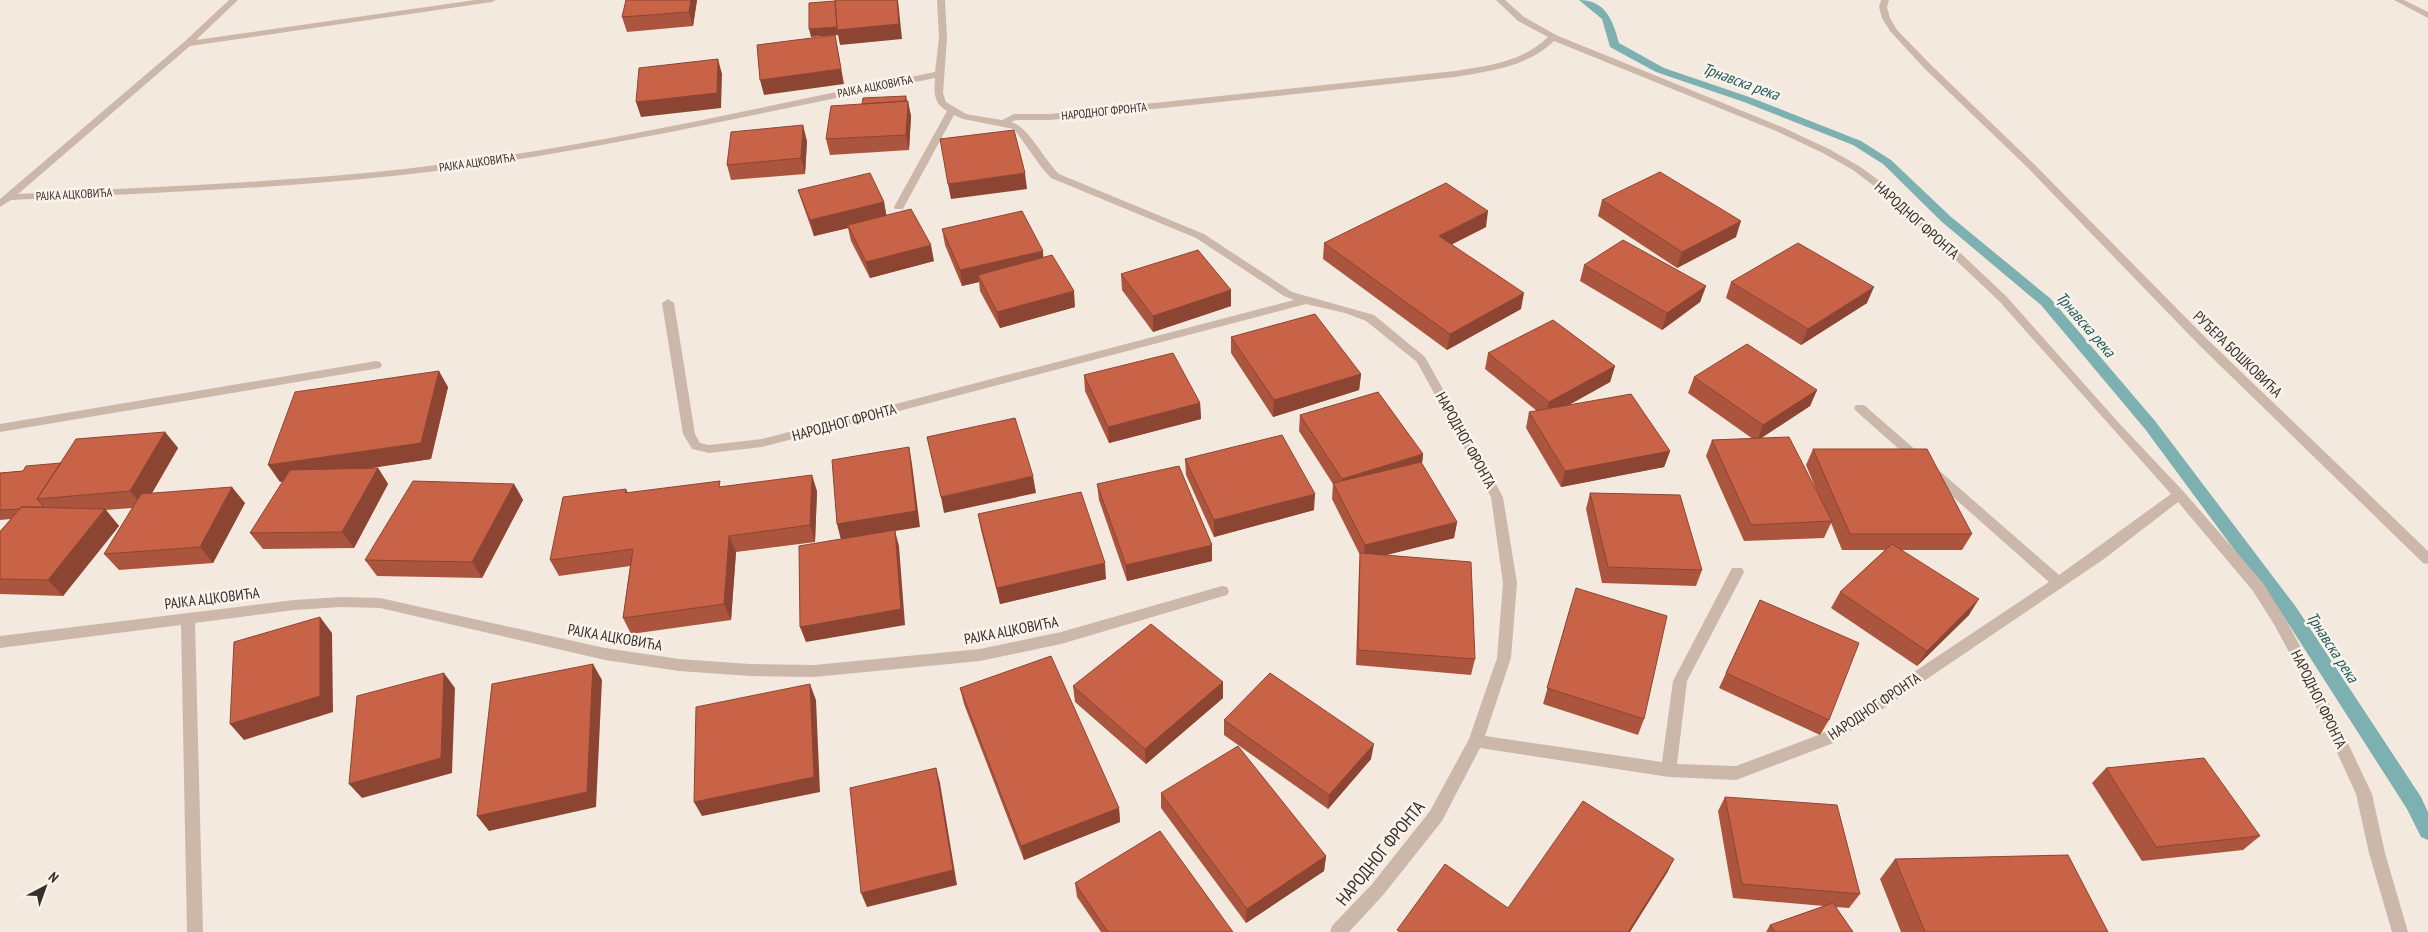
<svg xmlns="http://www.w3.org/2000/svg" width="2428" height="932" font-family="'PT Sans Narrow',sans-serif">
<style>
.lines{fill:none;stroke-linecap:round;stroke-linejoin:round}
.stream{fill:#7db1b1;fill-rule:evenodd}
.minor{fill:#ccb8aa;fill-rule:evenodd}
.wall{fill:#ac553e}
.shaded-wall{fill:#8c4532}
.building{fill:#c86348;stroke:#8c4532}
.labels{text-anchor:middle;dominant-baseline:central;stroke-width:5;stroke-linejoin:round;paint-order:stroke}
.far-street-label{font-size:12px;fill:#392e2a;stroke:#faf3eb}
.street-label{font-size:15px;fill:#392e2a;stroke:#faf3eb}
.water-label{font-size:16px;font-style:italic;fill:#1e5a5c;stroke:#faf3eb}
.near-street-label{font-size:18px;fill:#392e2a;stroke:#faf3eb}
</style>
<rect width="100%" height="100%" fill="#f3e9df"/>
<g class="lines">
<!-- stream -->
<path class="stream" d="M1579,0c27,0 34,21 40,43l45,25 88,30 109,43 30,19 59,56 101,83 104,122 141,186 125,190 7,15v28l-7,-3 -14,-28 -123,-192 -139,-188 -104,-124 -99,-83 -59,-58 -30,-19 -109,-43 -88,-30 -46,-25 -8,-28z"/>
<!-- minor -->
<path class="minor" d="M229,0h9l-42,40 279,-40h21l-4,2 -302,44 -172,148c148,-8 295,-12 442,-32 159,-21 317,-59 475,-90l4,-34 -2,-38h8l2,38 -4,55 3,9 20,12 36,6 12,-6h36l405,-43c34,-5 67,-9 93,-34l-30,-16 -22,-21h9l19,17 32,18 226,92 47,22 30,17 40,29 108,102 111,125 66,70 79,91 22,35 31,58 56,118 13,59 23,79h-16l-23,-79 -13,-59 -53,-116 -28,-52 -22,-35 -75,-89 -74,57 -273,185 -95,36 -67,-3 -189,-29 -38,73 -58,73 -35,38h-19l2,-6 40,-42 58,-73 39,-72 28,-81 6,-75 -12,-86 -74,-135 -51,-41 -21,-8 -39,-9 -544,143 -53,6 -17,-4 -9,-15 -21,-131 6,-4 6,4 21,131 5,9 9,2 53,-6 532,-139 -10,-4 -88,-58 -145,-60 -9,-10 -28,-39 -51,-10 -9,-4 -50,92 -1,2h-8l-1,-2 53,-96c-14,-8 -13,-19 -12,-33 -158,31 -315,68 -475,90 -149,20 -299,24 -449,32l-11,7v-8l184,-157zM1554,41l222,90 47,22 30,17 38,29 108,102 172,193 -112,81 -195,-170h-8l-2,3 2,3 193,171 -228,152 -85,32 -59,-2 10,-83 57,-109 -2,-4h-10l-59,113 -11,81 -177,-26 26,-78 6,-75 -14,-86 -78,-140 -51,-42 -82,-23 -88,-58 -145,-60c-15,-14 -30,-47 -48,-52l5,-2h34l405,-43c36,-6 72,-10 99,-36z
M1881,0h8l-2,7 3,11 7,12 33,34 104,100 173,175 221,212v13l-5,-1 -224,-218 -171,-177 -104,-100 -34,-37 -8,-13 -3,-11z
M2394,0h10l24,12v6z
M376,361l4,1 2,3 -2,3 -380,64v-8z
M1222,586l5,1 2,4 -2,4 -166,49 -81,17 -166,16 -64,-1 -71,-5 -74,-11 -225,-52 -39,-1 -47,3 -99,13 8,309h-16l-6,-307 -181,23v-12l294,-36 47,-3 39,1 225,50 74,11 71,5 64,1 166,-16 81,-17z"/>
</g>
<!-- wall -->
<path class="wall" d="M626,0h71l-4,26 -66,6 -5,-15z
M906,96l5,20 -2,34 -79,5 -4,-16 36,-35z
M807,141l-2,33 -74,6 -4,-15z
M798,190l86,12 2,13 48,46 -64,17 -19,-37 -3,-13 -34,8 -11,-31z
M1602,200l134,37 -59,31 -79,-52z
M1486,227l-34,17 69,65 -74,41 -124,-91 1,-16z
M942,229l101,28 32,50 -75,21 -20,-37 -1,-9 -17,4 -17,-41z
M1584,265l122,21 -6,16 -38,28 -82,-49z
M1121,274l110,16v16l-78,26 -31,-42z
M1731,282l136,21 -66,42 -75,-47z
M1231,337l130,37 -2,16 -86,27 -42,-64z
M1488,353l127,13 -5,16 -41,23 101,46 -6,16 -103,20 -35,-59 3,-16 8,-1 -52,-42z
M1084,375l116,28 1,16 -92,24 -24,-52z
M1694,377l123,13 -7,16 -50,32 60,61 -14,-34 7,-16 159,85 -10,16h-60l67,65 -52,51 -86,-58 9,-16 45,-42h-43l-11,-27 -7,15 -80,3 -38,-85 6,-16 41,-1 -65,-46z
M448,387l-17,72 -63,9h10l10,16 -34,64 -91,1 -13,-16 33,-52 -3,1z
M1300,415l123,39 -1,10 35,58 -3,16 -69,17 90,104 -4,16 -115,-10 3,-96 1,-14 -28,-56 1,-15 -34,-53z
M165,432l13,16 -26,45 93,10 -32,60 -94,7 -15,-16 28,-46 -26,2 13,16 -56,70 -63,-2v-63l11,-12 -11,1v-47l23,-2 38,-8z
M1185,459l129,51 -100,27 -28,-62z
M514,484l9,16 -41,78 -105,-2 -12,-16z
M1097,484l115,77 -85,20 -28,-81z
M722,487l95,4 -2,51 -79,10 -5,68 -100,14 -8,-16 7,-52 -71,10 -9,-16 76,-71 2,4z
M1590,493l112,77 -6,16 -94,-3 -16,-74z
M978,514l128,65 -106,25 -19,-74z
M1760,600l69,120 -9,15 -101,-47z
M1571,604l73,115 -6,16 -95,-31z
M1223,682v16l-77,66 -71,-62 -2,-16z
M960,688l159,120 1,14 -96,38 -60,-156z
M1224,720l147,39 -43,50 -104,-74z
M2106,768l154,68 -17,14 -101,11 -50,-78z
M1161,793l165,63 -2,15 -78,52 -85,-115z
M1725,797l135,97 -11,14 -13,-1 17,25h-87l4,-7 54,-19 -91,-8 -15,-87z
M1895,859l213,73h-207l-21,-53z
M1075,883l158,49h-132l-24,-35z"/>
<!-- shaded-wall -->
<path class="shaded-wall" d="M691,0h6l-4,26 -4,-14z
M898,0l4,39 -62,6 -2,-10 -27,2 -2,-8z
M835,35l9,49 -80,11 -4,-15z
M718,59l4,15 -1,34 -80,9 -5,-15z
M908,101l3,15 -2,34 -3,-15z
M803,125l4,16 -2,33 -4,-16z
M1025,173l2,16 -76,10 -3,-15z
M884,202l3,16 -39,7v3l-34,8 -4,-16z
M1488,211l-2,16 -49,25 2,-16z
M1741,221l-5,16 -59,31 5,-16z
M931,245l3,16 -64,17 -4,-16z
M1043,251l1,16 -66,8 1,7 -17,4 -2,-16z
M1706,286l-6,16 -38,28 5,-17z
M1874,287l-7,16 -66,42 7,-16z
M1231,290v16l-78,26v-16z
M1074,291l1,16 -75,21 -3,-16z
M1524,293l-3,16 -74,41 3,-16z
M1615,366l-5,16 -65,36 4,-16z
M439,371l9,16 -17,72 -151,23 -12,-17z
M1361,374l-2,16 -86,27 1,-17z
M1817,390l-7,16 -53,35 6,-16z
M1200,403l1,16 -92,24 -1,-16z
M165,432l13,16 -34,59 -14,-16z
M909,447l3,17 8,63 -25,4 4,15 6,79 -99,17 -6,-15 41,-87 -4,-16z
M1670,451l-6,16 -103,20 4,-16z
M1423,454l-2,17 -80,24 1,-16z
M378,468l10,16 -34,64 -12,-16z
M812,475l5,16 -2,51 -5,-17z
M1033,476l3,17 -92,20 -3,-16z
M514,484l9,16 -41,78 -10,-16z
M232,487l13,16 -32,60 -13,-16z
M1315,494l-1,16 -100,27v-17z
M105,509l14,17 -56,70 -15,-16z
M1457,522l-3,16 -91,23 2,-16z
M729,536l7,16 -5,68 -7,-16z
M1212,545v16l-85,20 -1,-16z
M1105,563l1,16 -106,25 -3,-16z
M1979,599l-10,16 -52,51 10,-15z
M320,617l12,16 1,79 -89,28 -14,-16z
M593,664l9,16 -6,127 -107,24 -12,-15z
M444,673l11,15 -3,85 -90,25 -13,-14z
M1223,682v16l-77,66 -1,-15z
M810,684l6,16 4,92 -118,24 -8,-14z
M1374,744l-3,15 -43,50 1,-14z
M936,768l4,15 17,102 -90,22 -6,-14z
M1119,808l1,14 -96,38 -3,-14z
M1326,856l-2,15 -78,52 1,-14z
M1674,859l-7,14 -37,59h-2z"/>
<!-- building -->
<path class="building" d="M626,0h65l-2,12 -67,5z
M835,0h62l2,24 -62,6z
M835,1l2,26 -28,2v-26z
M835,35l6,34 -81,11 -3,-35z
M718,59l-1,34 -81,9 3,-34z
M906,96l-1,5 -43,3 1,-6z
M908,101l-2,34 -80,4 5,-33z
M803,125l-2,33 -74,7 4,-33z
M1014,130l11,43 -77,11 -8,-45z
M1660,172l81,49 -59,31 -80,-52z
M870,173l14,29 -74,18 -12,-30z
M1446,183l42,28 -49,25 85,57 -74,41 -126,-91z
M911,209l20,36 -65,17 -18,-37z
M1022,211l21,40 -83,19 -18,-41z
M1623,240l83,46 -39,27 -83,-48z
M1798,243l76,44 -66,42 -77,-47z
M1198,250l33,40 -78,26 -32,-42z
M1052,255l22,36 -77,21 -19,-37z
M1315,314l46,60 -87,26 -43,-63z
M1553,320l62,46 -66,36 -61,-49z
M1747,344l70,46 -54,35 -69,-48z
M1173,353l27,50 -92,24 -24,-52z
M439,371l-18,72 -153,22 27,-73z
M1378,392l45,62 -81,25 -42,-64z
M1631,394l39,57 -105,20 -36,-59z
M1015,418l18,58 -92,21 -14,-60z
M165,432l-35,59 -93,8 39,-60z
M1282,435l33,59 -101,26 -29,-61z
M1789,437l43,84 -81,4 -39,-85z
M909,447l7,64 -79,13 -5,-64z
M1813,449h114l45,85h-122z
M1421,462l36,60 -92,23 -32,-62z
M61,463l-24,36 7,8h-23l-1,2 -20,1v-37l23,-2 3,-5z
M1179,466l33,79 -86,20 -29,-81z
M378,468l-36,64 -92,1 40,-63z
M812,475l-2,50 -81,11 -5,68 -101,14 10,-69 -83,11 13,-63 63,-8 -1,4 95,-12 -1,6z
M413,481l101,3 -42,78 -107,-2z
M232,487l-32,60 -96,7 37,-60z
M1081,492l24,71 -108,25 -19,-74z
M1590,493l90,2 22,75 -94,-3z
M21,507l84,2 -57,71 -48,-1v-47z
M895,530l6,79 -101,18 -1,-81z
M1892,544l87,55 -52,52 -87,-59z
M1360,553l111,9 4,97 -117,-9z
M1576,588l91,28 -23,103 -97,-31z
M1760,600l99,43 -30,77 -103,-47z
M320,617v79l-90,28 4,-82z
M1151,624l72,58 -78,67 -72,-63z
M1051,656l68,152 -98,38 -61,-158z
M593,664l-6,128 -110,24 15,-132z
M444,673l-3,85 -92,26 8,-88z
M1270,673l104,71 -45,51 -105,-75z
M810,684l4,93 -120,25 2,-95z
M1238,746l88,110 -79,53 -86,-116z
M2204,758l56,78 -104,11 -50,-79z
M936,768l17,102 -92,23 -11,-105z
M1725,797l112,8 23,89 -118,-10z
M1583,801l91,58 -46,73h-228l-3,-2 48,-66 63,44z
M1160,831l73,101h-125l-33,-49z
M2068,855l40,77h-183l-30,-73z
M1833,903l20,29h-78l-5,-7z"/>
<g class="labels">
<!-- far-street labels -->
<g class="far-street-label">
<text transform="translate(875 86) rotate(-11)">РАЈКА АЦКОВИЋА</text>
<text transform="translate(1104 111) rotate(-6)">НАРОДНОГ ФРОНТА</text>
<text transform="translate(477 162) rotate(-8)">РАЈКА АЦКОВИЋА</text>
<text transform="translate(74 194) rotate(-3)">РАЈКА АЦКОВИЋА</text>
</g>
<!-- street labels -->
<g class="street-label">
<text transform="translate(1917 220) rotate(42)">НАРОДНОГ ФРОНТА</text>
<text transform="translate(2238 354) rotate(44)">РУЂЕРА БОШКОВИЋА</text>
<text transform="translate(844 422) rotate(-15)">НАРОДНОГ ФРОНТА</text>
<text transform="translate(1466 440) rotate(61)">НАРОДНОГ ФРОНТА</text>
<text transform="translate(212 598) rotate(-7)">РАЈКА АЦКОВИЋА</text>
<text transform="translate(1011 630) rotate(-11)">РАЈКА АЦКОВИЋА</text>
<text transform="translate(615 637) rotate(10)">РАЈКА АЦКОВИЋА</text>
<text transform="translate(2319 699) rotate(64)">НАРОДНОГ ФРОНТА</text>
<text transform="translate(1874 706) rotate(-34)">НАРОДНОГ ФРОНТА</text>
</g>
<!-- water labels -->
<g class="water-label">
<text transform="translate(1741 81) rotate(20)">Трнавска река</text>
<text transform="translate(2086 324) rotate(49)">Трнавска река</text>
<text transform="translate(2333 647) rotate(57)">Трнавска река</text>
</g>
<!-- near-street labels -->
<g class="near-street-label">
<text transform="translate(1380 853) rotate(-51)">НАРОДНОГ ФРОНТА</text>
</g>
</g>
<!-- north arrow -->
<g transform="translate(45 887) rotate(41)" stroke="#faf3eb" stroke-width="4" paint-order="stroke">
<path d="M0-4L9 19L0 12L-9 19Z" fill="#392e2a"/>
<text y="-8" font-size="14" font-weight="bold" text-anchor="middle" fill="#392e2a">N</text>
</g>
</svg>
